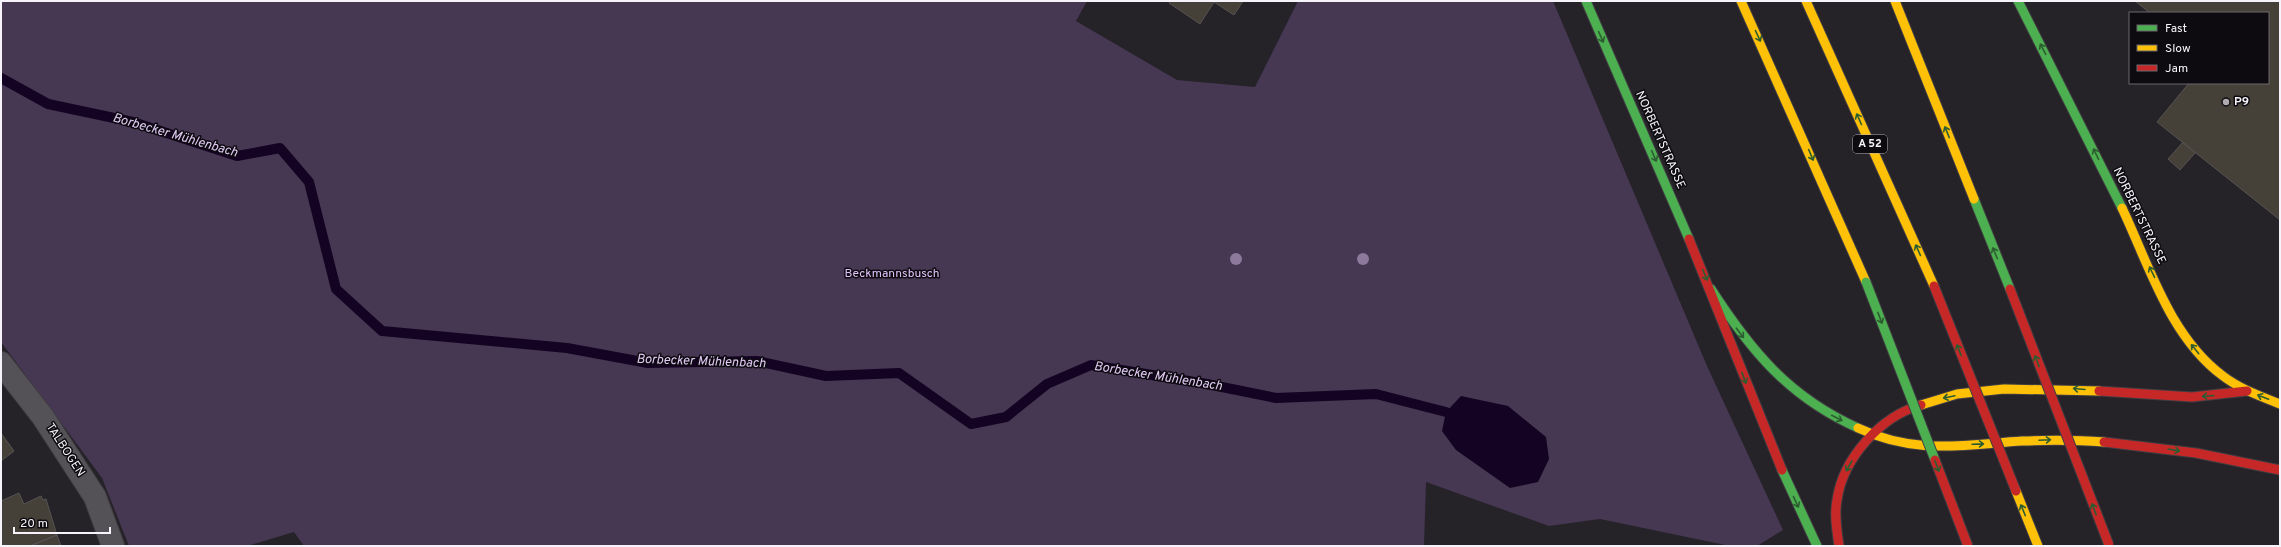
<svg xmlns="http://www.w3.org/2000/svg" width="2281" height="547" font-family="Overpass,sans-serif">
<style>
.green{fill:#463752}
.water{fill:#150323}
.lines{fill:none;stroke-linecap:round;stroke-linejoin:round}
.stream{stroke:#150323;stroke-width:10}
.building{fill:#464138;stroke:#555353}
.street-casing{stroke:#413e43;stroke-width:24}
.fast-casing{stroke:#413e43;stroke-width:11}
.slow-casing{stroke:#413e43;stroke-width:11}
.jam-casing{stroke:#413e43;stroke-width:11}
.street{stroke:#555257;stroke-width:22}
.fast{stroke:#4caf50;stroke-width:9}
.slow{stroke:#ffc107;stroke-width:9}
.jam{stroke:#c62828;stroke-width:9}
.fast-bridge-casing{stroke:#413e43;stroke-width:11;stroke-linecap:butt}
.slow-bridge-casing{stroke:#413e43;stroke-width:11;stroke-linecap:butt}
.jam-bridge-casing{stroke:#413e43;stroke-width:11;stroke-linecap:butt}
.fast-bridge{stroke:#4caf50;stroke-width:9}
.slow-bridge{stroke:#ffc107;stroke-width:9}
.jam-bridge{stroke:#c62828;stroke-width:9}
.tree{fill:#8c799c}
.oneway{stroke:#2c5d30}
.poi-dot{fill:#aeaab0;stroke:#0d0b0f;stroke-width:1.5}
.labels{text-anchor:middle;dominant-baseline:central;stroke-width:3;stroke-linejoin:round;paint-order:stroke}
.shield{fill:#0d0b0f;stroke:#b1adb4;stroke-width:1}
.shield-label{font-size:11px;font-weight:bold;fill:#f7f3fa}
.poi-label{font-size:12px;font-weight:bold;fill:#f7f3fa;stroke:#0d0b0f;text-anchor:start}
.street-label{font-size:12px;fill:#f7f3fa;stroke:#0d0b0f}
.park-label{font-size:12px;fill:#e0c0fb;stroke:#0d0b0f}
.water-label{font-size:13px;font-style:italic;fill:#e2caf7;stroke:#0d0b0f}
</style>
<rect width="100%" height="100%" fill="#252228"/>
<!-- green -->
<path class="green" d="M1,1h1086l-11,20 101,59 78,7 43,-86h255l154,365 76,164 -26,16h-27l-130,-27 -51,7 -123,-44 -2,64h-1120l-10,-14 -47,14h-118l-27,-68 -101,-136z"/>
<!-- water -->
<path class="water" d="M1461,396l47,10 38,31 3,22 -11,23 -28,6 -54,-38 -14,-19 4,-19z"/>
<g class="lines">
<!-- stream -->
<path class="stream" d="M1,78l47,26 85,18 104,34 43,-8 29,34 27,107 46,42 185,17 81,15 109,-2 69,15 73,-3 72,51 35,-7 41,-33 44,-19 116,19 69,14 100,-4 70,18"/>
</g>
<!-- building -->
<path class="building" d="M1170,1h73l-9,14 -20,-13 -14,22 -31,-21z
M2135,1h145v219l-123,-98 32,-39h79v-70h-118z
M2183,142l12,11 -15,17 -12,-11z
M1,433l13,18 -13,10z
M19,493l5,11 17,-8 2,4 3,-1 11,36 -27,11h-29v-45z
M57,535l4,11h-31z"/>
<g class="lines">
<defs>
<path id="street" d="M1,363l42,54 52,80 18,49"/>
<path id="fast" d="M1586,1l103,238
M2018,1l104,207
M1974,199l36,90
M1711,289c40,62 78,108 147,139
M1782,470l35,76"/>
<path id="slow" d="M1741,1l125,281
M1806,1l128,285
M1895,1l79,198
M2122,208c27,57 48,129 101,168 17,13 37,20 57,28
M1921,405l36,-11 47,-5 95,2
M1858,428c57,27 104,17 164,13 27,-1 55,-1 82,1"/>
<path id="jam" d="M1689,239l93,231
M2099,391l93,6 55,-6
M2104,442l92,11 84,17
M1839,546c-2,-15 -5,-31 -2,-46 6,-42 44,-84 84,-95"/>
</defs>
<!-- street casing -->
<use href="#street" class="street-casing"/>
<!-- fast casing -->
<use href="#fast" class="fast-casing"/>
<!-- slow casing -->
<use href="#slow" class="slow-casing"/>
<!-- jam casing -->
<use href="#jam" class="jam-casing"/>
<!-- street -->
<use href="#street" class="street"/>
<!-- fast -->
<use href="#fast" class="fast"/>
<!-- slow -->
<use href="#slow" class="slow"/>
<!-- jam -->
<use href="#jam" class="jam"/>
<defs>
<path id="fast-bridge" d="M1866,282l69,178"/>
<path id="slow-bridge" d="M2016,491l22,55"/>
<path id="jam-bridge" d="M1934,286l82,205
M2010,289l99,256
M1935,460l33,86"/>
</defs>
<!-- fast-bridge casing -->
<use href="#fast-bridge" class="fast-bridge-casing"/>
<!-- slow-bridge casing -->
<use href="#slow-bridge" class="slow-bridge-casing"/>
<!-- jam-bridge casing -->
<use href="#jam-bridge" class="jam-bridge-casing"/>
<!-- fast-bridge -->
<use href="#fast-bridge" class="fast-bridge"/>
<!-- slow-bridge -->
<use href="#slow-bridge" class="slow-bridge"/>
<!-- jam-bridge -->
<use href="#jam-bridge" class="jam-bridge"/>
</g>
<!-- trees -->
<g class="tree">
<circle cx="1236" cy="259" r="6"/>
<circle cx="1363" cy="259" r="6"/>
</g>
<!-- one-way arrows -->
<defs><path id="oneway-shaft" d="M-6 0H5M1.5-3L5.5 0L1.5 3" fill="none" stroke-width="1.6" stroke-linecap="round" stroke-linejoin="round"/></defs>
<g class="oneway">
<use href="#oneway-shaft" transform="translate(1758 36) rotate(65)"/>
<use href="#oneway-shaft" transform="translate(1601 37) rotate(66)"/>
<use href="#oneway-shaft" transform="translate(2043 49) rotate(-118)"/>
<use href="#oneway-shaft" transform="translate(1859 119) rotate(-114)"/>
<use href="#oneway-shaft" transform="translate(1947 132) rotate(-112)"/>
<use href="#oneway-shaft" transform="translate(2096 154) rotate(-116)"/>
<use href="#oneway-shaft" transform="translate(1811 155) rotate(67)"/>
<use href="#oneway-shaft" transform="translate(1654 156) rotate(66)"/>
<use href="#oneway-shaft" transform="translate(1918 250) rotate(-114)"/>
<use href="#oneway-shaft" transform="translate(1995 253) rotate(-112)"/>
<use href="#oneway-shaft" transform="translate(2152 272) rotate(-116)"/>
<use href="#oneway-shaft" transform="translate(1705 275) rotate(67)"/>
<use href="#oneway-shaft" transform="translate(1880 318) rotate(69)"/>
<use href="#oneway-shaft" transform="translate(1740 333) rotate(53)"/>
<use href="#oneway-shaft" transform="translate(2195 349) rotate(-129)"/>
<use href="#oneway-shaft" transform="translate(1959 350) rotate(-112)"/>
<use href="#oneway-shaft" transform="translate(2037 361) rotate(-111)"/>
<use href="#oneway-shaft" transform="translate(1744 378) rotate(70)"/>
<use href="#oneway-shaft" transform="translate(2079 389) rotate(-175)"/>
<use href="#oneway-shaft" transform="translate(2208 396) rotate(175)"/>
<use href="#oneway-shaft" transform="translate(1949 397) rotate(168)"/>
<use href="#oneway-shaft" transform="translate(2263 397) rotate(-159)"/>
<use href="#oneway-shaft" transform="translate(1837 418) rotate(27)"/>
<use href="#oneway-shaft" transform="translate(2045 440) rotate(-3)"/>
<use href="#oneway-shaft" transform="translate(1978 444) rotate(-2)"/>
<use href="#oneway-shaft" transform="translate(2174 450) rotate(10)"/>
<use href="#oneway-shaft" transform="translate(1849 466) rotate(119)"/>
<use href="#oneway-shaft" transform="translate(1937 466) rotate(69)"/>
<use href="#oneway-shaft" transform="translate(1796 502) rotate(65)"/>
<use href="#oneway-shaft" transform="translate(2094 509) rotate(-111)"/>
<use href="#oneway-shaft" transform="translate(2023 510) rotate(-112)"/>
</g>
<!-- markers -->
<circle class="poi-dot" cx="2226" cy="102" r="4"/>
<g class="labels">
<!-- shield labels -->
<rect class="shield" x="1853" y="135" width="34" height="18" rx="3"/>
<g class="shield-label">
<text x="1870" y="144">A 52</text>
</g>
<!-- poi labels -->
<g class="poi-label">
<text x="2234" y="102">P9</text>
</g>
<!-- street labels -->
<g class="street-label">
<text transform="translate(1660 140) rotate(66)">NORBERTSTRASSE</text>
<text transform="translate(2139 216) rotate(64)">NORBERTSTRASSE</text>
<text transform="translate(65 450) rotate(57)">TALBOGEN</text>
</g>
<!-- park labels -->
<g class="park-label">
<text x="892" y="274">Beckmannsbusch</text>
</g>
<!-- water labels -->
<g class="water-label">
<text transform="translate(175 136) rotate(16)">Borbecker Mühlenbach</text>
<text transform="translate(701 362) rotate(2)">Borbecker Mühlenbach</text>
<text transform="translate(1158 377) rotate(9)">Borbecker Mühlenbach</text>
</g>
</g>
<!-- border -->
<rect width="2281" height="547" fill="none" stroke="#f7f3fa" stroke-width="4"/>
<!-- legend -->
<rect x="2129" y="12" width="140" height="72" fill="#0d0b0f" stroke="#6b686d"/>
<rect x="2137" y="25" width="20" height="6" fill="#4caf50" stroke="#6b686d"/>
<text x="2165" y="32" font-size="12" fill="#f7f3fa">Fast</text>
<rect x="2137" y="45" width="20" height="6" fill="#ffc107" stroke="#6b686d"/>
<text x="2165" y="52" font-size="12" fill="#f7f3fa">Slow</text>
<rect x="2137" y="65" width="20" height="6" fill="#c62828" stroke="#6b686d"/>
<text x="2165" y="72" font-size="12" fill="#f7f3fa">Jam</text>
<!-- scale -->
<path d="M14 527v6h96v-6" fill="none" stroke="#f7f3fa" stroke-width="2"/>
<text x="20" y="527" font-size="12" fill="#f7f3fa" stroke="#0d0b0f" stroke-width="3" paint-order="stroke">20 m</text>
</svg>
